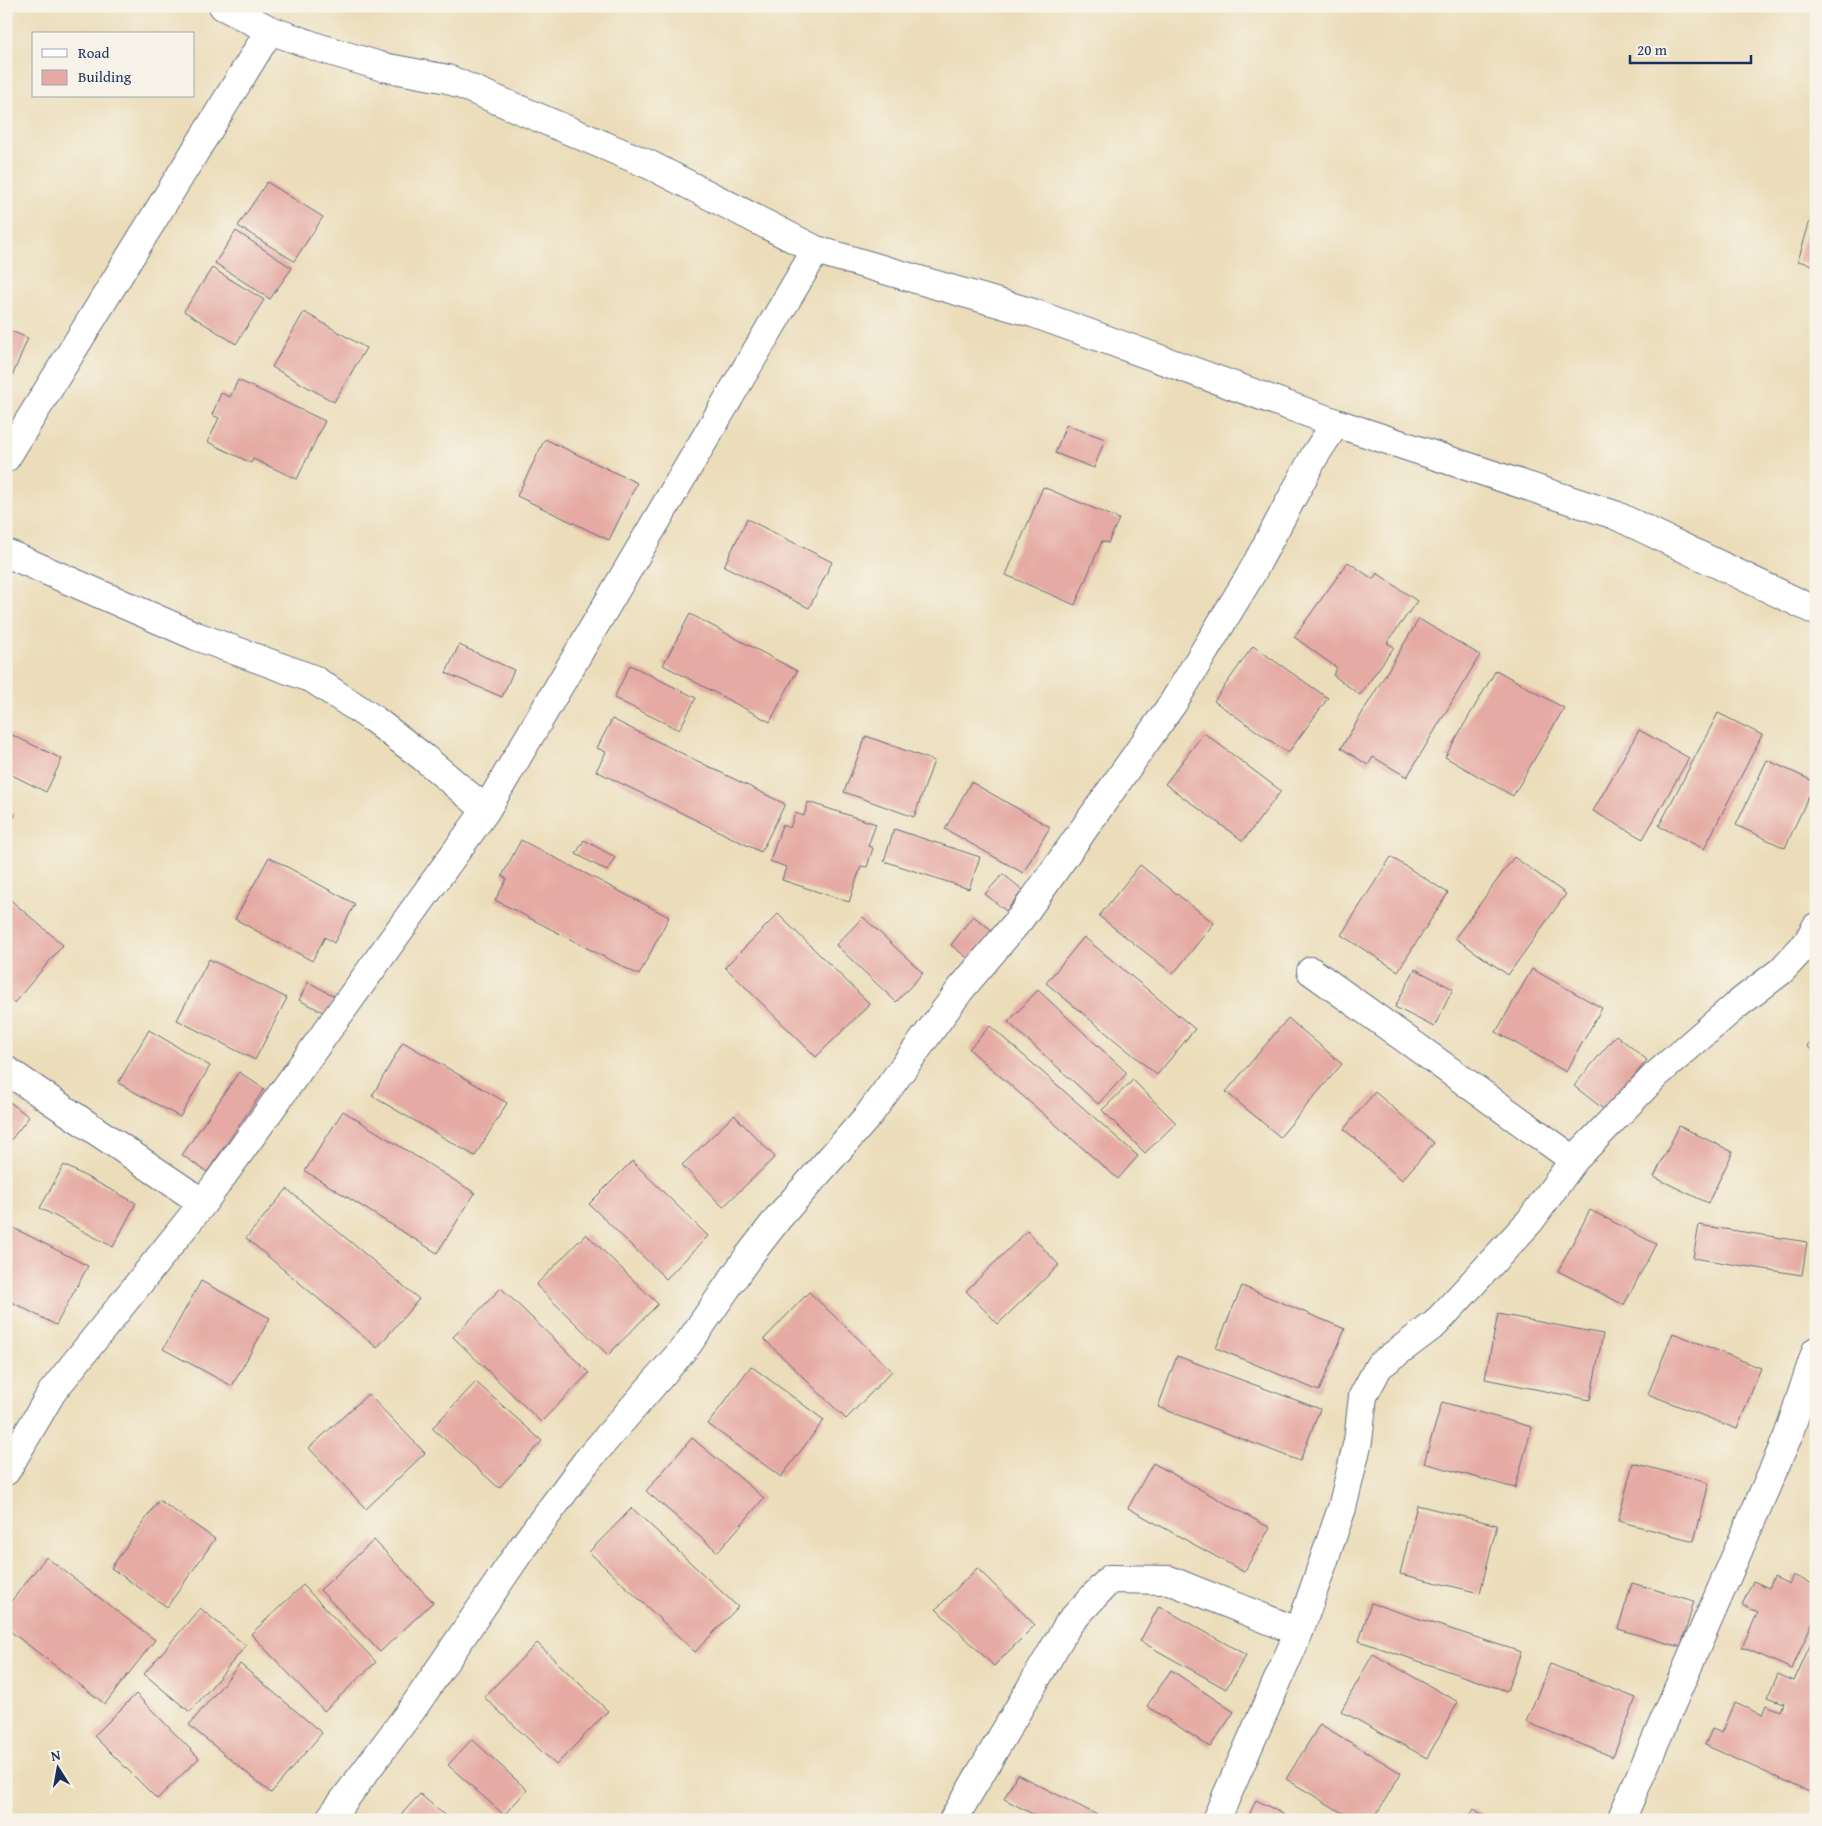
<svg xmlns="http://www.w3.org/2000/svg" width="1822" height="1826" font-family="'Gentium Book Plus',serif">
<style>
.building{fill:#e5aaa3}
.lines{fill:none;stroke-linecap:round;stroke-linejoin:round}
.minor-casing{stroke:#646c7e;stroke-width:30}
.minor{stroke:#fff;stroke-width:28}
</style>
<rect width="100%" height="100%" fill="#f7f3e8"/>
<filter id="ink" filterUnits="userSpaceOnUse"><feTurbulence type="fractalNoise" baseFrequency=".02" numOctaves="2"/><feDisplacementMap in="SourceGraphic" scale="10" xChannelSelector="R" yChannelSelector="G"/><feConvolveMatrix kernelMatrix="1 2 1 2 8 2 1 2 1" color-interpolation-filters="sRGB"/></filter>
<filter id="wash" filterUnits="userSpaceOnUse"><feTurbulence type="fractalNoise" baseFrequency=".0096" numOctaves="4" result="noise"/><feDisplacementMap in="SourceGraphic" scale="20" xChannelSelector="R" yChannelSelector="G"/><feGaussianBlur stdDeviation="1.12" result="paint"/><feColorMatrix in="noise" values="0 0 0 0 0 0 0 0 0 0 0 0 0 0 0 0 0 1.4 0 .05"/><feComposite in="paint" operator="in"/></filter>
<g filter="url(#wash)">
<rect width="100%" height="100%" fill="#ebddb9"/>
<g id="blocks">
<!-- building -->
<path class="building" d="M267,182l56,35 -29,44 -56,-35z
M1811,217l5,1v48l-18,-5z
M236,231l56,37 -22,31 -55,-36z
M212,268l52,32 -28,44 -52,-33z
M304,312l62,36 -32,54 -62,-35z
M6,329l22,9 -22,53z
M238,380l87,41 -28,58 -44,-20 -2,4 -43,-21 11,-24 -7,-3 9,-22 9,4z
M1066,425l39,14 -11,29 -39,-15z
M545,439l92,44 -28,57 -92,-44z
M1043,487l76,32 -11,24 -6,-2 -27,64 -69,-30z
M747,519l85,43 -23,46 -85,-42z
M1348,562l25,17 4,-6 40,28 -30,42 7,4 -34,48 -27,-20 4,-7 -43,-31z
M690,614l107,57 -27,51 -107,-57z
M1419,619l61,36 -73,122 -34,-20 -5,8 -27,-17z
M459,645l55,25 -12,27 -56,-24z
M1253,646l75,52 -40,55 -74,-52z
M630,665l66,33 -17,32 -65,-32z
M1496,670l68,38 -51,88 -68,-39z
M1718,713l44,22 -58,114 -45,-23z
M612,719l173,85 -24,48 -165,-81 10,-19 -9,-4z
M1639,730l50,28 -46,81 -50,-28z
M6,732l56,27 -16,33 -40,-20z
M1204,733l77,58 -38,50 -78,-57z
M866,736l68,25 -20,56 -70,-25z
M1767,760l48,22 -30,66 -49,-23z
M971,782l79,45 -27,46 -78,-44z
M808,802l68,22 -8,22 5,2 -6,19 -6,-1 -12,36 -67,-22 4,-13 -16,-6 12,-36 8,3 5,-15 9,3z
M6,809l9,6 -9,15z
M894,829l86,28 -11,32 -85,-28z
M521,840l148,77 -30,58 -144,-75 12,-21 -5,-3z
M584,840l31,17 -8,14 -31,-17z
M269,857l86,47 -21,39 -9,-6 -13,24 -77,-42z
M1391,857l57,36 -50,78 -57,-36z
M1514,857l52,37 -58,81 -53,-37z
M1140,865l74,58 -41,51 -74,-58z
M1003,874l20,16 -17,21 -21,-17z
M6,896l57,49 -49,58 -8,-7z
M778,914l92,90 -54,53 -91,-90z
M973,916l20,15 -23,29 -19,-15z
M863,917l60,56 -27,29 -60,-57z
M1084,937l111,92 -38,46 -111,-92z
M209,959l78,39 -32,62 -78,-40z
M1415,969l38,20 -19,38 -39,-20z
M1532,969l70,39 -36,64 -70,-40z
M308,982l28,15 -9,17 -28,-14z
M1038,990l89,83 -29,31 -90,-82z
M1288,1018l54,46 -62,73 -54,-45z
M990,1026l148,130 -20,23 -149,-130z
M149,1030l61,36 -30,51 -62,-34z
M1616,1035l31,25 -41,51 -32,-25z
M1816,1035v18l-9,-7z
M403,1042l104,61 -32,53 -103,-60z
M239,1072l25,17 -57,83 -25,-17z
M1133,1080l43,43 -31,30 -43,-43z
M1375,1092l59,51 -32,37 -58,-51z
M6,1099l23,18 -23,29z
M343,1111l132,82 -38,60 -132,-82z
M734,1115l41,42 -52,50 -41,-42z
M1679,1126l54,26 -25,51 -54,-26z
M632,1161l76,75 -42,43 -77,-75z
M64,1165l72,38 -23,44 -73,-39z
M287,1189l132,110 -42,49 -131,-110z
M1590,1210l66,34 -32,61 -66,-34z
M6,1224l82,42 -32,59 -50,-26z
M1699,1225l108,17 -5,33 -109,-17z
M1027,1231l32,34 -61,59 -32,-33z
M586,1234l72,70 -50,51 -72,-70z
M201,1281l69,37 -38,68 -69,-37z
M1242,1286l103,43 -26,62 -103,-43z
M501,1288l88,85 -48,49 -88,-85z
M809,1292l83,79 -46,48 -82,-80z
M1498,1314l105,20 -13,66 -105,-21z
M1673,1333l88,35 -24,61 -89,-35z
M1177,1356l143,53 -20,52 -142,-54z
M751,1366l73,54 -43,57 -73,-53z
M476,1382l66,59 -43,47 -67,-60z
M368,1394l57,59 -59,56 -57,-61z
M1442,1402l90,25 -17,61 -91,-25z
M692,1438l72,60 -46,54 -72,-61z
M1153,1463l117,65 -26,44 -116,-64z
M1633,1463l76,20 -15,58 -76,-20z
M159,1500l56,39 -48,68 -56,-39z
M1417,1505l80,20 -17,68 -80,-19z
M632,1508l106,99 -43,45 -106,-100z
M374,1540l59,62 -53,50 -60,-62z
M46,1557l109,83 -50,64 -99,-76v-20z
M977,1568l58,57 -41,41 -58,-57z
M1793,1575l23,11v28l-24,55 -50,-22 16,-35 -16,-7 11,-24 16,7 5,-11 15,7z
M1632,1583l62,18 -13,46 -63,-18z
M303,1585l73,77 -52,49 -73,-77z
M1371,1603l150,49 -14,39 -148,-50z
M1159,1606l87,49 -20,34 -86,-48z
M200,1608l46,38 -56,66 -46,-38z
M1816,1632v163l-111,-50 7,-16 10,4 13,-30 27,12 4,-10 15,6 3,-8 -16,-6 10,-23 16,7z
M537,1643l71,68 -52,54 -72,-68z
M1373,1654l85,48 -31,56 -86,-47z
M240,1664l82,69 -51,60 -82,-68z
M1550,1664l86,34 -23,59 -87,-35z
M1171,1670l63,42 -24,35 -63,-41z
M136,1694l63,64 -42,41 -63,-63z
M1320,1724l81,49 -28,47h-19l-68,-41z
M472,1739l55,51 -23,25 -56,-50z
M1017,1774l90,46h-63l-40,-21z
M420,1794l30,26h-54z
M1256,1800l29,15 -3,5h-35z
M1474,1809l17,11h-24z"/>
</g>
</g>
<g filter="url(#ink)">
<use href="#blocks" fill-opacity="0" stroke="#646c7e" stroke-width="1"/>
<g class="lines">
<defs>
<path id="minor" d="M223,6l47,24 50,18 63,19 65,12 202,86 166,85 217,63 303,110 279,92 201,96
M6,458l264,-428
M6,553l190,83 117,43 59,39 51,39 63,53
M1311,971l263,189
M6,1070l197,133
M6,1471l46,-79 151,-189 283,-393 330,-560
M329,1820l84,-112 109,-160 64,-86 102,-118 60,-87 31,-40 89,-101 92,-126 60,-71 153,-216 77,-127 65,-121 21,-32
M953,1820l116,-197 41,-44 59,1 130,52
M1216,1820l83,-188 43,-124 16,-67 5,-45 16,-30 56,-42 95,-103 44,-61 82,-85 78,-68 47,-36 26,-28 9,-16
M1621,1820l167,-384 28,-85"/>
</defs>
<!-- minor casing -->
<use href="#minor" class="minor-casing"/>
<!-- minor -->
<use href="#minor" class="minor"/>
</g>
</g>
<!-- margin -->
<rect width="1822" height="1826" fill="none" stroke="#f7f3e8" stroke-width="25"/>
<!-- legend -->
<rect x="32" y="32" width="162" height="65" fill="#f7f3e8" stroke="#9fa5b1"/>
<rect x="42" y="49" width="25" height="8" fill="#ffffff" stroke="#9fa5b1"/>
<text x="78" y="58" font-size="15" fill="#1b2f5e">Road</text>
<rect x="42" y="70" width="25" height="15" fill="#e5aaa3" stroke="#9fa5b1"/>
<text x="78" y="82" font-size="15" fill="#1b2f5e">Building</text>
<!-- north arrow -->
<g transform="translate(58 1768) rotate(349)" stroke="#f7f3e8" stroke-width="4" paint-order="stroke">
<path d="M0-4L9 19L0 12L-9 19Z" fill="#1b2f5e"/>
<text y="-8" font-size="14" font-weight="bold" text-anchor="middle" fill="#1b2f5e">N</text>
</g>
<!-- scale -->
<path d="M1630 55v8h121v-8" fill="none" stroke="#1b2f5e" stroke-width="2.5"/>
<text x="1637" y="55" font-size="15" fill="#1b2f5e" stroke="#f7f3e8" stroke-width="4" paint-order="stroke">20 m</text>
</svg>
